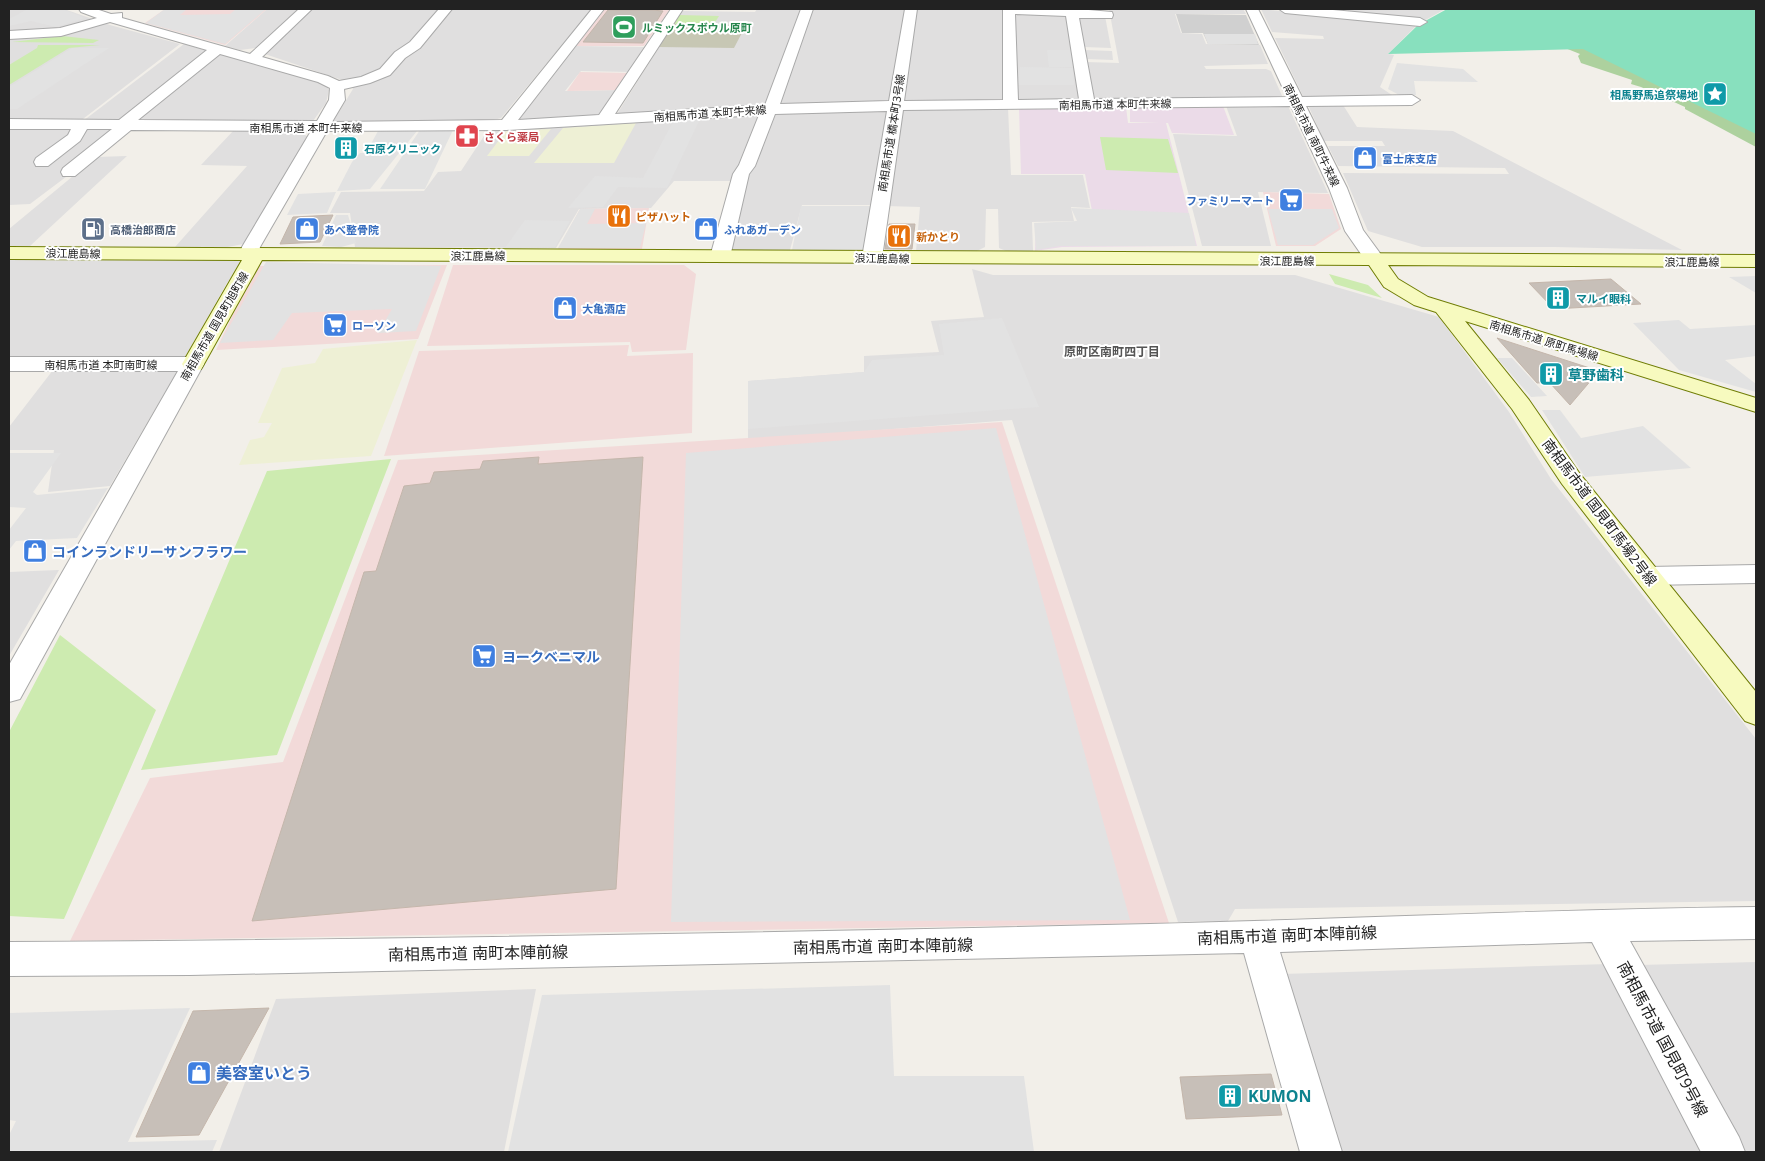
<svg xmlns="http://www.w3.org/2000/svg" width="1765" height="1161" font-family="'Open Sans','Noto Sans JP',sans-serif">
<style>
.residential{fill:#e0dfdf}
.commercial{fill:#f2dad9}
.industrial{fill:#ebdbe8}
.religious{fill:#d0d0d0}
.construction{fill:#c7c7b4}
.farmland{fill:#eef0d5}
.grass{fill:#cdebb0}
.forest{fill:#add19e}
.pitch{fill:#88e0be}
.parking{fill:#e2e2e2}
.building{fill:#c7bfb8;stroke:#c4b6ab}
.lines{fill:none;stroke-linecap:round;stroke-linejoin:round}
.street-casing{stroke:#a9a9a9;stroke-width:2}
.secondary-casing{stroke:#707d05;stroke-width:2}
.street{fill:#fff;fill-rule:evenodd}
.secondary{fill:#f7fabf;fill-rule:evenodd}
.labels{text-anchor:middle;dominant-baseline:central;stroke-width:4;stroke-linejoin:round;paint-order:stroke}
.far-leisure-label{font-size:11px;font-weight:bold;fill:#27864d;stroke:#fff;text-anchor:start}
.far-culture-label{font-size:11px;font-weight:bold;fill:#0d838f;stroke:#fff;text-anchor:start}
.far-street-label{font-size:11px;fill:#222;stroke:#fff}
.far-health-label{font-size:11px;font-weight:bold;fill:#be3a42;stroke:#fff;text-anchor:start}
.far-shop-label{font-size:11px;font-weight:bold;fill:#366cbe;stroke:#fff;text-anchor:start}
.far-food-label{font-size:11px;font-weight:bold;fill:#c56008;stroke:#fff;text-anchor:start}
.far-service-label{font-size:11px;font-weight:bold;fill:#4e5e75;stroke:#fff;text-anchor:start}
.far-neighbourhood-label{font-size:12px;font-weight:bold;fill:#555;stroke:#fff}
.culture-label{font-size:14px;font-weight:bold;fill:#0d838f;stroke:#fff;text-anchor:start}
.street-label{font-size:14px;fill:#222;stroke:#fff}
.shop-label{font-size:14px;font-weight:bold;fill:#366cbe;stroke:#fff;text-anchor:start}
.near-street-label{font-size:16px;fill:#222;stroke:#fff}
.near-shop-label{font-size:16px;font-weight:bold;fill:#366cbe;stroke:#fff;text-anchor:start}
.near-culture-label{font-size:16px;font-weight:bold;fill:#0d838f;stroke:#fff;text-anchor:start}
</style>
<rect width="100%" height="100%" fill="#f2efe9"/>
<!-- residential -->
<path class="residential" d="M9,9h55l46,16 70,19 -101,78h-70z
M267,9h31l-41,39 -17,2 -15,-4z
M312,9h129l-16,20 -51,46 -29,6 -80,-27z
M450,9h142l-91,109 -11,3 -158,2 21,-34 -1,-3 12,-4 42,-28 7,-2z
M757,9h45l-37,98 -148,7 65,-103 73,1z
M812,9h94l-15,93 -108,3 -5,-2z
M915,9h90v91l-98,2 -6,-2z
M1109,9h134l3,5h-71l6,19 21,1 4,10 54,1 8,19 -64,2 2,3h60l5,2 12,27 -191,2 -6,-38 33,1z
M1261,9l156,16 -29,29 6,1 -14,32 15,10 -91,1 -29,-60 49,1 -1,-3 -51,-4z
M1347,9h98l-25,14 -71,-10z
M1012,12l55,1 15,87 -66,1z
M1077,15l28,1 6,32 -27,-1z
M184,44l25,7 -85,70h-41z
M575,46l69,1 -14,25 -49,-1 -16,20 54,-1 -18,25 -85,6z
M1084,50l28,1 1,9 -27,-1z
M220,53l106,32 3,5 -3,13 -13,18 -178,-1z
M1308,105h35l14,22 96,4 229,119 -127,-3h-133l-54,-16 -25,-58 166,1 -4,-6 -167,-2 -10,-20h57l-3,-5h-58z
M1226,106h62l40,87 -70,-1 13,54h-69l-29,-112 64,2z
M1008,108l3,67h72l7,33 -19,-1 3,14 -42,1 1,29h-27l-7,-3 -1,-39h-12l-1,38 -8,4h-61l4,-44 -34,-1 13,-96z
M891,110l-18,95h-71l-12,45h-65l14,-53 34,-83z
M762,114l-29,67h-59l-23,27 -72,1 -23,39 -201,-1 -5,-34h-20l11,-21 83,-1 14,-19 23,-1 27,-41z
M9,127l122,1 -101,76 -21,1z
M234,130l65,1 9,6 -65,107 -15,3h-53l72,-81 -46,-1z
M127,156l-97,90h-21v-17l87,-72z
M9,260l188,1h46l-16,22 -43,76 -175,-1z
M972,269l21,6h302l144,42 70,95 42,67 205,260v162l-521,8 -7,12 -50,1 -166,-502 -264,20v-59l116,-9v-16l75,-4 -8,-31 53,-4z
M53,370h125l-68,116 -62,6 6,-42h-45v-23z
M58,570h1l-50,86v-84z
M1756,962v190h-13l-104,-187z
M1608,964l99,188h-369l-56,-178z
M536,989l-32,163h-285l57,-153z"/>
<!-- commercial -->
<path class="commercial" d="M165,9h102l-42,36 -80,-22z
M605,9h65l-26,37h-68z
M580,72l49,1 -11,17 -51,1z
M1263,192l66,2 12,35 -26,17h-39z
M649,208l-7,41h-84l22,-40z
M447,265l-29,74 -202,11 40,-84z
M453,265h231l12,9 -10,76 -54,2 -2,-10 -203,4z
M629,345l-2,11 66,-3 -1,80 -308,23 35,-105z
M1002,422l167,501 -1099,18 80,-163 133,-16 115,-302z"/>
<!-- industrial -->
<path class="industrial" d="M1223,106l11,29 -62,-2 -4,-10h-2l31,123 -135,1 -27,4 1,-27 45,-2 11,-11 -7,-37h-64l-2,-66 107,-1 2,16h31l-29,-1v-15z"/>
<!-- religious -->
<path class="religious" d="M1176,14l70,1 13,30 -51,-1 -5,-11h-21z"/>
<!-- construction -->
<path class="construction" d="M673,24l73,1 -12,23 -76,-1z"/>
<!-- farmland -->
<path class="farmland" d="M636,123l-22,40h-80l29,-35z
M551,129l-22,27h-42l19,-25z
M417,340l-46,116 -132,9 11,-25 14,-3 8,-14h-14l24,-55 33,-5 8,-14z"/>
<!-- grass -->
<path class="grass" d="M679,15l40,1 -5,8h-40z
M62,36l37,4 -6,3 -81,-1z
M38,45h62l-31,3 -60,37v-20l28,-17z
M1100,137l68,2 10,34 -72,-3z
M1329,274l39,11 14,13 -47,-14z
M391,459l-114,296 -136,15 126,-299z
M60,635l96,75 -92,209 -55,-3v-184z"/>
<!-- forest -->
<path class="forest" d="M1544,23l212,104v20l-71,-38v-2l-44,-20 -10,-3 1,-4 -51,-17 -3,-7 2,-2 -20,-8z"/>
<!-- pitch -->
<path class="pitch" d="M1447,9h309v125l-173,-85 -195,5 30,-29z"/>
<!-- parking -->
<path class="parking" d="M28,9h35l22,9 -29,9 -25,-6 -22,5v-7z
M165,9h22l-7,6 50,-1 6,-5h30l-41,35 -79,-21z
M1204,34h51l3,10h-50z
M72,48h37l-92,61h-8v-22z
M1047,50h25l2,17h-25z
M1397,63l66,6 15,13 -64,-1 2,14 -15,1 -13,-7z
M1020,67l53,1 1,17h-56z
M700,119l-33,69 -49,-1 -15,20 -35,1 27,-32 48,2 31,-58z
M420,130h33l-28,59h-45z
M378,131h39l-47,58 -33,2 15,-29 8,-9h6z
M336,192l-9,21 -40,2 11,-21z
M801,206h72l-8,44h-73z
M1071,208l118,5 7,33h-136l-24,4 -2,-27 43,-2z
M580,209h15l-8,15 59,-1 -6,25h-82z
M1268,209h64l7,19 -26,17h-35z
M336,215h12l8,28 -15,4 -19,-1z
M525,220l45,1 -15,26 -50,1z
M266,262l175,4 -25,65 -38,2 14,-24 -100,4 -19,27 -53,3z
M1756,276v17l-27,-16z
M1002,318l37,89 -291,22v-48l116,-9 8,-12 72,-5 -5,-31z
M1679,320l11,9 66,-4v31l-31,4 31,24v8l-77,-22 -46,-47z
M1497,358h15l35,38 -16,1z
M1542,410h18l21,28 62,-12 48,42 -106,9z
M996,428l134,492 -459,2 15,-469z
M9,453h52l-28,39 4,3 71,-7 -31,50 -61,3 -7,9v-20l17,-22 -17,-1z
M890,985l4,91h130l10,76h-526l34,-157z
M190,1008l-62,134 89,-2 -5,12h-203v-17l7,-14 -7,-1v-107z"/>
<!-- building -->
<path class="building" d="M608,10h44l11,1 -20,32 -60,-1z
M333,215l-13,27 -40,2 13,-27z
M889,224h26l-3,25h-27z
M1611,279l30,25 -87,5 -25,-26z
M1497,338l102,33 -29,34 -21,-23 -12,1z
M539,457l-1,7 105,-7 -27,432 -364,32 112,-349 12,-1 28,-85 26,-3 4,-11 46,-3 3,-8z
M269,1008l-70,127 -63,2 57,-126z
M1271,1074l11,41 -96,4 -6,-42z"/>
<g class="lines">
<defs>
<path id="street" d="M79,9h17l15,5 11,-1v5l128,36 49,-45h13l-50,48 66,19 11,5 22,-4 19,-8 15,-17 15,-10 29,-33h13l-32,39 -15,10 -15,17 -20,8 -26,6 1,11 -13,22 170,-2 90,-111h12l-86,111 81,-5 72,-106h12l-68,105 150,-9 36,-96h12l-33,95 109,-3 16,-92h12l-13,92 99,-1v-91h74l35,3 1,3 -1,3h-33l15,81 193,-2 -41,-88h12l44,88 110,-2 8,5 -8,5 -106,1 41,82 16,42 22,30 -3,4h-14l-23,-33 -16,-43 -38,-82 -388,4 -21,148 -3,4h-14l-3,-4 25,-147 -112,3 -20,52 -6,8 -19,83 -3,4h-14l-3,-4 23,-83 6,-9 20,-50 -253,15 -179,1 -67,116 -3,11h-14l-3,-4 2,-7 69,-116 -180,-1 -56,46h-12l-2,-4 2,-4 49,-39h-25l-7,12 -32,25h-12l-2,-4 2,-4 32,-23 3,-6h-62v-10l110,1 88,-70 -97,-28 -49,14 -52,3v-8l51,-3 37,-10 -16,-6zM1015,14l51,2 13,83 -61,1zM220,54l98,28 12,6 -1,12 -12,21 -179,-1z
M1279,9h43l98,9 7,4 -7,4 -135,-13z
M9,357h184l8,2 3,5 -184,335 -11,3v-37l169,-294h-169z
M1756,565v18l-108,2 -10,-3 -4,-6 4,-6 10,-3z
M1756,907v32l-126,2 109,196 6,15h-44l-109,-210 -312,10 62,200h-42l-56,-199 -1054,22 -181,1v-34c380,-2 761,-9 1141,-18 202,-5 404,-15 606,-17z"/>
<path id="secondary" d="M9,247l1747,8v12l-368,-2 10,14 30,18 328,101v14l-291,-91 64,79 51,74 176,218v33l-11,-4 -183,-237 -50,-75 -76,-97 -22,-7 -30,-18 -15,-22 -1107,-5 -58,104 -3,5 -8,2 -8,-2 -3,-5 60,-104 -233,-1z"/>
</defs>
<!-- street casing -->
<use href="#street" class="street-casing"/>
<!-- secondary casing -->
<use href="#secondary" class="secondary-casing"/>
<!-- street -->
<use href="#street" class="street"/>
<!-- secondary -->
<use href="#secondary" class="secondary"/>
</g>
<!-- icons -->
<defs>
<symbol id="stadium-square" viewBox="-11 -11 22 22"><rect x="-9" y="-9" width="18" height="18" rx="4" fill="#2e9e5b" stroke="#fff"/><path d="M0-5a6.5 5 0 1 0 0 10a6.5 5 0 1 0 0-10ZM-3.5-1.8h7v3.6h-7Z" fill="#fff"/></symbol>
<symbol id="sight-square" viewBox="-11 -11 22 22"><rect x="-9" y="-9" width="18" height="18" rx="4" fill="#0f9aa8" stroke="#fff"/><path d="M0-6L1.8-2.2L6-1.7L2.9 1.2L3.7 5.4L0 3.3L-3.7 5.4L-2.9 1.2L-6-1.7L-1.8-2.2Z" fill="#fff"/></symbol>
<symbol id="pharmacy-square" viewBox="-11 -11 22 22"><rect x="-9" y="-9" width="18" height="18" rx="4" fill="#e0444e" stroke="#fff"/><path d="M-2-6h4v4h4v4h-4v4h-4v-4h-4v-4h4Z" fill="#fff"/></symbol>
<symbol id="building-square" viewBox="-11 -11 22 22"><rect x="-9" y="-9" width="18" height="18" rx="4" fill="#0f9aa8" stroke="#fff"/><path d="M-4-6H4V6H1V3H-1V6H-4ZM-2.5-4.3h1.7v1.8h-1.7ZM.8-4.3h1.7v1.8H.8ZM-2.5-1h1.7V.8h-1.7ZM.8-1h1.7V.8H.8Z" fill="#fff"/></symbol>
<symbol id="shop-square" viewBox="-11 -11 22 22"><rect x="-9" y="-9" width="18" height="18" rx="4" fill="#3f7fe0" stroke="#fff"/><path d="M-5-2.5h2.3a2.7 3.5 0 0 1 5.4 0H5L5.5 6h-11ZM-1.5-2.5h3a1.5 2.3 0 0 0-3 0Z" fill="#fff"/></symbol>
<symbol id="supermarket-square" viewBox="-11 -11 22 22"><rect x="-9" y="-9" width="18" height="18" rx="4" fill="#3f7fe0" stroke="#fff"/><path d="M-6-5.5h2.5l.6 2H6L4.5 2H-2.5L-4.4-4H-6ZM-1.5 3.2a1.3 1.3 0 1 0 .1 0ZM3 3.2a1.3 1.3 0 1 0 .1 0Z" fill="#fff"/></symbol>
<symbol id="restaurant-square" viewBox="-11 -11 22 22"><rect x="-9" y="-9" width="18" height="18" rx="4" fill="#e8710a" stroke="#fff"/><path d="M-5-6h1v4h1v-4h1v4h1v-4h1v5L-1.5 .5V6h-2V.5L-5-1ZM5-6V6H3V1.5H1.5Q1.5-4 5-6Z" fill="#fff"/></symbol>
<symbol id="fuel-square" viewBox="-11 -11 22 22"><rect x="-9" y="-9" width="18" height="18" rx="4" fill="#5c6f8a" stroke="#fff"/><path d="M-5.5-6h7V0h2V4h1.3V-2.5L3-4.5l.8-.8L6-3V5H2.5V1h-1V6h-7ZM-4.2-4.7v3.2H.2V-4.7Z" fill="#fff"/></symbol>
</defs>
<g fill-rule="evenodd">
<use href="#stadium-square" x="610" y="13" width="28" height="28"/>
<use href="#sight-square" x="1701" y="80" width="28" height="28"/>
<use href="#pharmacy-square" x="453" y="122" width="28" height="28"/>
<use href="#building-square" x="332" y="134" width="28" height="28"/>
<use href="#shop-square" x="1351" y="144" width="28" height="28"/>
<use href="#supermarket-square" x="1277" y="186" width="28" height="28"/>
<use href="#restaurant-square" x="605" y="202" width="28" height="28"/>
<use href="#fuel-square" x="79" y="215" width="28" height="28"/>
<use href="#shop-square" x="293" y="215" width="28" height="28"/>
<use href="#shop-square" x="692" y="215" width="28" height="28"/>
<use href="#restaurant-square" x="885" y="222" width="28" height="28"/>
<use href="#building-square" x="1544" y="284" width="28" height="28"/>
<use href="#shop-square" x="551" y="294" width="28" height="28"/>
<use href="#supermarket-square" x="321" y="311" width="28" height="28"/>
<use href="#building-square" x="1537" y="360" width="28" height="28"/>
<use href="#shop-square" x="21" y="537" width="28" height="28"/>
<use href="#supermarket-square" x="470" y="642" width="28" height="28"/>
<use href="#shop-square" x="185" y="1059" width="28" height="28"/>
<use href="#building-square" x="1216" y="1082" width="28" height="28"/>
</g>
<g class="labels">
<!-- far-leisure labels -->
<g class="far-leisure-label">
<text x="642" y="27">ルミックスボウル原町</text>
</g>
<!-- far-culture labels -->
<g class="far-culture-label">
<text x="1698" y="94" text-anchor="end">相馬野馬追祭場地</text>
<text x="364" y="148">石原クリニック</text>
<text x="1576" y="298">マルイ眼科</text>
</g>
<!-- far-street labels -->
<g class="far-street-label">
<text transform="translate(1115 104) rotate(-1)">南相馬市道 本町牛来線</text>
<text transform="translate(710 113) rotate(-4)">南相馬市道 本町牛来線</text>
<text x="306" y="127">南相馬市道 本町牛来線</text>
<text transform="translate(891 133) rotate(-81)">南相馬市道 橋本町3号線</text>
<text transform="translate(1312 135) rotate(64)">南相馬市道 南町牛来線</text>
<text transform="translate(73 253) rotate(1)">浪江鹿島線</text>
<text x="478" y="255">浪江鹿島線</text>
<text transform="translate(882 258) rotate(1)">浪江鹿島線</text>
<text x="1287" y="260">浪江鹿島線</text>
<text x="1692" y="261">浪江鹿島線</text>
<text transform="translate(214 326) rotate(-60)">南相馬市道 国見町旭町線</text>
<text transform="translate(1544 340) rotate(17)">南相馬市道 原町馬場線</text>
<text x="101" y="364">南相馬市道 本町南町線</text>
</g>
<!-- far-health labels -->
<g class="far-health-label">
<text x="484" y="136">さくら薬局</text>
</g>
<!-- far-shop labels -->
<g class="far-shop-label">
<text x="1382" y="158">富士床支店</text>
<text x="1274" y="200" text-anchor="end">ファミリーマート</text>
<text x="324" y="229">あべ整骨院</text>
<text x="724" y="229">ふれあガーデン</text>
<text x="582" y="308">大亀酒店</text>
<text x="352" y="325">ローソン</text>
</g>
<!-- far-food labels -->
<g class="far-food-label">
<text x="636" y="216">ピザハット</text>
<text x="916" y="236">新かとり</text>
</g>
<!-- far-service labels -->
<g class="far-service-label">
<text x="110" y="229">高橋治郎商店</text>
</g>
<!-- far-neighbourhood labels -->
<g class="far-neighbourhood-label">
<text x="1112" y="351">原町区南町四丁目</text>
</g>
<!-- culture labels -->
<g class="culture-label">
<text x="1568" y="374">草野歯科</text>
</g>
<!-- street labels -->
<g class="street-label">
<text transform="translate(1600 512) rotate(53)">南相馬市道 国見町馬場2号線</text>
</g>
<!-- shop labels -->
<g class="shop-label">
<text x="52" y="551">コインランドリーサンフラワー</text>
<text x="502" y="656">ヨークベニマル</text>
</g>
<!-- near-street labels -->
<g class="near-street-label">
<text transform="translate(1287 935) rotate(-2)">南相馬市道 南町本陣前線</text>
<text transform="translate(883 946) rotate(-1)">南相馬市道 南町本陣前線</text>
<text transform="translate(478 953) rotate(-1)">南相馬市道 南町本陣前線</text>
<text transform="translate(1663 1039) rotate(62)">南相馬市道 国見町9号線</text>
</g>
<!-- near-shop labels -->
<g class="near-shop-label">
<text x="216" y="1073">美容室いとう</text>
</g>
<!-- near-culture labels -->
<g class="near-culture-label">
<text x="1248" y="1096">KUMON</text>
</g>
</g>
<!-- border -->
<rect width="1765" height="1161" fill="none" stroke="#222222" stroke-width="20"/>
</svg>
